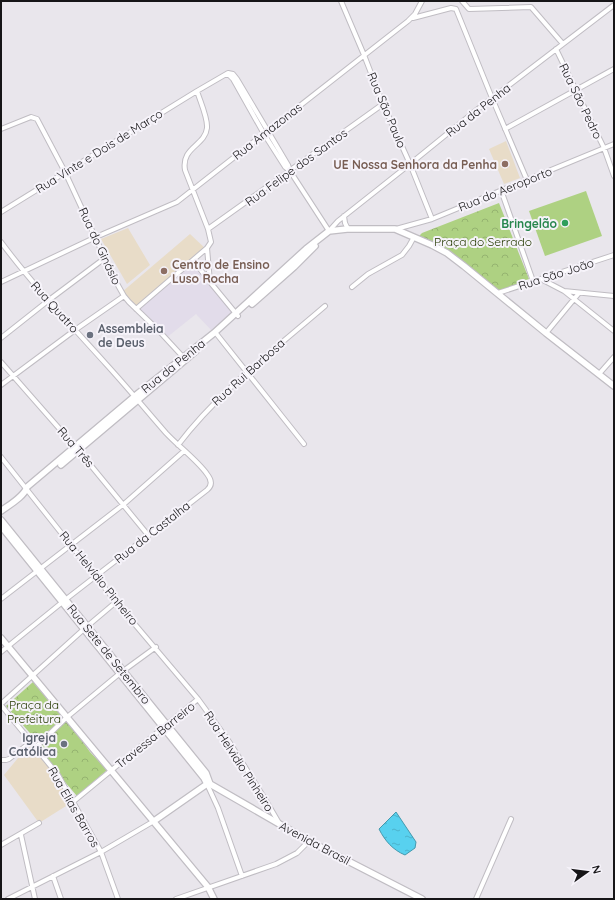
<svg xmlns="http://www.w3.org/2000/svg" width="615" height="900" font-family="Quicksand,sans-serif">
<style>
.built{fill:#e2dcea}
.education{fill:#e8dcc8}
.park{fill:url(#park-crowns)}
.pitch{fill:#aed182}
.water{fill:url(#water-ripples);stroke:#4499ae}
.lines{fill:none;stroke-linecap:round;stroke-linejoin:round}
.street-casing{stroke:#c0bdc3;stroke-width:6}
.secondary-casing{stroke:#c0bdc3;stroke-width:8}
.street{stroke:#fff;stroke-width:4}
.secondary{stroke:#fff;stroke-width:5.5}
.education-dot{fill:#8d6e63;stroke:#f6f3fa;stroke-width:1.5}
.leisure-dot{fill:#2e9e5b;stroke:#f6f3fa;stroke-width:1.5}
.worship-dot{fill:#6b7280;stroke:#f6f3fa;stroke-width:1.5}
.labels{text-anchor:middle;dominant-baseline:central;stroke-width:4;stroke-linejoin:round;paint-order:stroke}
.street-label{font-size:12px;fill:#161517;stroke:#f6f3fa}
.education-label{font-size:12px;font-weight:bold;fill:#785e54;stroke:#f6f3fa;text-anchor:end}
.leisure-label{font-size:12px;font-weight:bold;fill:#27864d;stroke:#f6f3fa;text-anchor:end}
.park-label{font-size:12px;fill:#253a00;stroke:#f6f3fa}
.worship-label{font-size:12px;font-weight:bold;fill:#5b616d;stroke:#f6f3fa;text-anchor:start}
</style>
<defs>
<pattern id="park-crowns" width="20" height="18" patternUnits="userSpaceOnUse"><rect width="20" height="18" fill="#aed182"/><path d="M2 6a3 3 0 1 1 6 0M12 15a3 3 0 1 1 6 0" fill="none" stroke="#95b370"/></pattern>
<pattern id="water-ripples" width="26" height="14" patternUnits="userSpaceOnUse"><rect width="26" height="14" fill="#58d1ef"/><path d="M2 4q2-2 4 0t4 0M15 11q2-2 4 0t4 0" fill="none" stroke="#4cb3cc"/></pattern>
</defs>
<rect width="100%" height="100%" fill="#e9e6ec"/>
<!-- built -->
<path class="built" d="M193,261l41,55 -20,17 -18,-19 -30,24 -29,-29z"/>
<!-- education -->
<path class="education" d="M506,141l14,37 -16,6 -15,-35z
M128,228l22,37 -23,19 -26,-45z
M190,234l17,16 -70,59 -15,-17z
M32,741l42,60 -35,22 -35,-48z"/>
<!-- park -->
<path class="park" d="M499,203l30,76 -30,13 -46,-38 -34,-18 3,-3z
M33,682l30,36 -26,23 -31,-35z
M66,718l24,34 17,18 -30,26 -19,-22 -22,-27z"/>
<!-- pitch -->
<path class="pitch" d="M586,191l16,45 -57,20 -16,-45z"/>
<!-- water -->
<path class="water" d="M396,812l20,30 -1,6 -10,7c-12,-5 -20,-14 -26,-26z"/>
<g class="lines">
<defs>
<path id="street" d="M341,1l23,54 19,49 27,60 22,55
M462,1l7,8 62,-2 32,37
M413,18l38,-10 5,1 36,89 35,82
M556,49l48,99 10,28
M225,75h4l4,4 31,55 21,33 5,4 39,60 9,-10 72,-57 64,-52 140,-107
M1,129l30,-12 6,2 28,53 50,108 9,16 5,6 30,29 25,27
M505,129l109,-60
M501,190l32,91
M1,212l196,-121 31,-18 5,1 4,5 51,86 2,6
M344,216l1,7 3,6
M208,229l175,-125
M396,229l36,-10 182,-75
M1,242c32,43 69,82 105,122 21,23 40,46 60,69 12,13 31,27 41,41 4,5 6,11 0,16l-142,110 -64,52
M207,248l3,34
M193,260l17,22 28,34
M541,279l23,12 50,40
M1,282l95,-45 81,-35 231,-181 7,-7 7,-13
M352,287l16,-13 34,-19 7,-9 5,-9
M564,291l50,5
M498,293l116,-38
M136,309l71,-61 4,-6 -3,-13 -23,-59c-4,-23 20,-24 22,-42 1,-10 -7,-27 -10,-37
M215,332l89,112
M546,333l33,-40
M1,338l48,-38 56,-42
M1,362l78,89 69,84
M599,374l15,-17
M1,385l74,-55 49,-34
M178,445c41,-54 96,-95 147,-139
M1,457l115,145 82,97 32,44 35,56 14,24
M1,599l123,-95 60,-53
M1,704l83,-75 32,-27
M1,705l57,70 43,77 17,47
M36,747l30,-29 53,-44 37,-27
M1,760h5l3,-1 23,-18
M207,784l11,24 24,68
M74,801l124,-102
M21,835l14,64
M1,845l38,-22
M53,876l8,23
M8,899l93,-47 53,-31
M176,899l100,-35 21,-11 12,-12
M476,899l35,-80"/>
<path id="secondary" d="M252,304l42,-37 21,-21
M61,465l135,-114
M1,511c8,-6 23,-14 26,-24l108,-91 79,-63 92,-84 23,-18 18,-2h48l37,16 15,8 17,13 82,67 68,53
M1,520l205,253 4,11
M1,526l203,252 3,6
M1,638l207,249 6,12
M210,784l99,57 113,58
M154,821l53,-37h3"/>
</defs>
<!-- street casing -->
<use href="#street" class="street-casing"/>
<!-- secondary casing -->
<use href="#secondary" class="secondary-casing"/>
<!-- street -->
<use href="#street" class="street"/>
<!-- secondary -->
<use href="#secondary" class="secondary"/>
</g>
<!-- markers -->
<g class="education-dot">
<circle cx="505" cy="164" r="4"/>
<circle cx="164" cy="271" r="4"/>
</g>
<circle class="leisure-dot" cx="565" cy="223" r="4"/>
<g class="worship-dot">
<circle cx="90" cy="335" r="4"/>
<circle cx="64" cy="744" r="4"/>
</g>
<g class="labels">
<!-- street labels -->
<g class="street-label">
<text transform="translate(581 101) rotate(64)">Rua São Pedro</text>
<text transform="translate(387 110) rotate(67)">Rua São Paulo</text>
<text transform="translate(478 110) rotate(-38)">Rua da Penha</text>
<text transform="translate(267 131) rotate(-38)">Rua Amazonas</text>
<text transform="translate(99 151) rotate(-32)">Rua Vinte e Dois de Março</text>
<text transform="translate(296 167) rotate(-36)">Rua Felipe dos Santos</text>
<text transform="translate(505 189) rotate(-22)">Rua do Aeroporto</text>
<text transform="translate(100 246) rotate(65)">Rua do Ginásio</text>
<text transform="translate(556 274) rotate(-18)">Rua São João</text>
<text transform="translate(55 307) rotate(48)">Rua Quatro</text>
<text transform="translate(173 366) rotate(-39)">Rua da Penha</text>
<text transform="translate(248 372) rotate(-42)">Rua Rui Barbosa</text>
<text transform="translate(76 447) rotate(49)">Rua Três</text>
<text transform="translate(152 532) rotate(-38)">Rua da Castalha</text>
<text transform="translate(99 578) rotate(51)">Rua Helvídio Pinheiro</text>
<text transform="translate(109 654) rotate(51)">Rua Sete de Setembro</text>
<text transform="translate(155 735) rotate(-39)">Travessa Barreiro</text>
<text transform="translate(239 761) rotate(57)">Rua Helvidio Pinheiro</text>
<text transform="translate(74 807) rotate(60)">Rua Elias Barros</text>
<text transform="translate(315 843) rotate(28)">Avenida Brasil</text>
</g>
<!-- education labels -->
<g class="education-label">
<text x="497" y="164">UE Nossa Senhora da Penha</text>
<text x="172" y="264" text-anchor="start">Centro de Ensino<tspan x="172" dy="14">Luso Rocha</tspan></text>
</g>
<!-- leisure labels -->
<g class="leisure-label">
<text x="557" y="223">Bringelão</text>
</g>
<!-- park labels -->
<g class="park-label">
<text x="483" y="241">Praça do Serrado</text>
<text x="34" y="704">Praça da<tspan x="34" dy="14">Prefeitura</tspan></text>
</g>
<!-- worship labels -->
<g class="worship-label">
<text x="98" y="328">Assembleia<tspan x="98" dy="14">de Deus</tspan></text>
<text x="56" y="737" text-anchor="end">Igreja<tspan x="56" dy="14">Católica</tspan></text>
</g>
</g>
<!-- border -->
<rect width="615" height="900" fill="none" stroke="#161517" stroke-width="4"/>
<!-- north arrow -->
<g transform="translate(587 872) rotate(76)" stroke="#f6f3fa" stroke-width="3" paint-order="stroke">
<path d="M0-3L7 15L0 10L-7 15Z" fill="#161517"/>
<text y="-6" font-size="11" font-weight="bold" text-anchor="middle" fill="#161517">N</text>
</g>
</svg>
